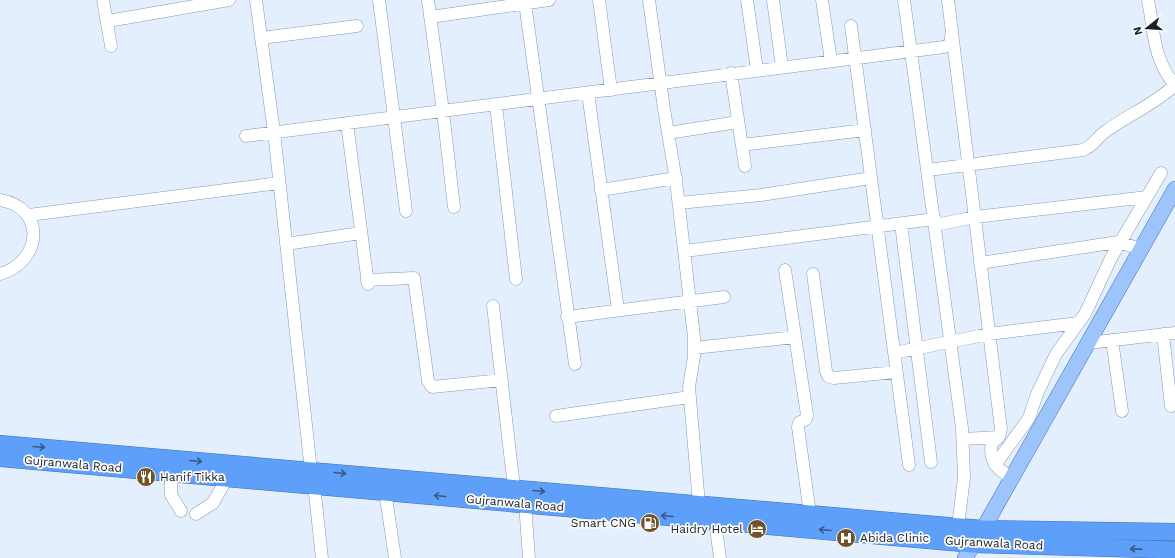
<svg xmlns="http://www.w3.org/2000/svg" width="1175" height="558" font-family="'Work Sans',sans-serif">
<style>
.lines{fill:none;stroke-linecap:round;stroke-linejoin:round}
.minor-casing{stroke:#8999b1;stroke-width:13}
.major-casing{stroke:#4673b0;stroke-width:16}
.highway-casing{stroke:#4673b0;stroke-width:18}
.minor{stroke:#fff;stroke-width:12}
.major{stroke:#9ec5fb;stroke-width:15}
.highway{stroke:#5d9ff9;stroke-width:17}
.oneway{stroke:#385987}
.labels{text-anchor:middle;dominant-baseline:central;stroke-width:3.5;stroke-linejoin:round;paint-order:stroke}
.street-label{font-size:12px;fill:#1a2029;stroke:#fbfbfb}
.poi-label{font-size:12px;fill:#1a2029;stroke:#fbfbfb;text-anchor:start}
</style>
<rect width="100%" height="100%" fill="#e4effe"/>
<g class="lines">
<defs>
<path id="minor" d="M103,0l8,46
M256,0l18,132 37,339
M379,0l27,211
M428,0l15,111 11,96
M599,0l12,90
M649,0l15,109 12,72 18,156v19l-5,31 10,117
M747,0l10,70
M773,0l9,67
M822,0l9,61
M904,0l58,428 2,49 -6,50
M948,0l53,429 -2,8 -7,6c-4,18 6,27 20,35
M1148,0c6,30 5,60 27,85
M525,3l50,361
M430,17l119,-17
M108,21l121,-21
M851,26l58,439
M261,38l96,-12
M731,73l14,93
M588,93l30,217
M496,105l20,174
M347,123l21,161
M668,133l70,-11
M246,136l698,-89 6,-3 2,-14
M742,145l123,-15
M928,170l155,-20c11,-4 14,-13 23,-19 22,-16 49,-27 69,-46
M601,190l75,-12
M0,200c47,8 42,62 0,74
M679,203l82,-8 110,-17
M29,215l250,-32
M901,224l30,238
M936,225l39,-8 172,-20
M286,244l75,-11
M685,251l250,-32
M980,263l138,-21 23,7
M785,270l22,145 -1,4 -7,4 -1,4 12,87
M813,274l13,97 3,6 5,1 62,-6
M367,280l47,-2 14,103 4,6 70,-7
M493,306l21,182
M567,317l157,-20
M1163,334l8,72
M1112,340l10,71
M1088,343l87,-10
M694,348l101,-11
M894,353l95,-19 89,-11
M556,416l134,-19
M963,439l36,-2
M995,465l34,-47 8,-24 19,-40 29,-40 26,-56 50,-85
M171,473v22l10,16
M314,485l8,73
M385,491l10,67
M525,503l4,55
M196,514l17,-11 14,-25
M715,521l5,37"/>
<path id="major" d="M965,558l18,-29 192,-340"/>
<path id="highway" d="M0,444l983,85 192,3
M0,458l973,86 202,6"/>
</defs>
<!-- minor casing -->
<use href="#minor" class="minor-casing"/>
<!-- major casing -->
<use href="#major" class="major-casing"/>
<!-- highway casing -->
<use href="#highway" class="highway-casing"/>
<!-- minor -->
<use href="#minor" class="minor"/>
<!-- major -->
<use href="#major" class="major"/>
<!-- highway -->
<use href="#highway" class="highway"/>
</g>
<!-- one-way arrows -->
<defs><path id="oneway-shaft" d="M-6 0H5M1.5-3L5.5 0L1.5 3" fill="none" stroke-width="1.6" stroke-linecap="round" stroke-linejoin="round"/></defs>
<g class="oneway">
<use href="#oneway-shaft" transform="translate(39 447) rotate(5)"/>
<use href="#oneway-shaft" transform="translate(196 461) rotate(5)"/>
<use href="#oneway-shaft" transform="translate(340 473) rotate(5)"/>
<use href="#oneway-shaft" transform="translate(539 491) rotate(5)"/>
<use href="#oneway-shaft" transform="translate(440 496) rotate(-175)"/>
<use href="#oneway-shaft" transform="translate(667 516) rotate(-175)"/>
<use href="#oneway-shaft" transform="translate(825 530) rotate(-175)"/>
<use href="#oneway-shaft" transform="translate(1136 549) rotate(-178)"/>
</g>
<!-- icons -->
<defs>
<symbol id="restaurant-disc" viewBox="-11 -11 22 22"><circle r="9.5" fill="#6f5226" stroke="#fbfbfb"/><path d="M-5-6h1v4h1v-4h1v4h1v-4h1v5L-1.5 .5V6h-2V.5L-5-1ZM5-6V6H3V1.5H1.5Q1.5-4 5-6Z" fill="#fff"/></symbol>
<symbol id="fuel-disc" viewBox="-11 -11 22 22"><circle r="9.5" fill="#6f5226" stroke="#fbfbfb"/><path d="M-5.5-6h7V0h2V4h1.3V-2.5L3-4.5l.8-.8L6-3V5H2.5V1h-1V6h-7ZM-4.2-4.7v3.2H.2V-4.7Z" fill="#fff"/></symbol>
<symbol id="hotel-disc" viewBox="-11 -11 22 22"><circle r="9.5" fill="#6f5226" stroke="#fbfbfb"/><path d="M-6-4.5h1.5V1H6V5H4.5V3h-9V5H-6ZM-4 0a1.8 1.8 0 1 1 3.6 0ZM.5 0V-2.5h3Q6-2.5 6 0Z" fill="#fff"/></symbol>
<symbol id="hospital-disc" viewBox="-11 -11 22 22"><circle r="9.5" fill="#6f5226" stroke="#fbfbfb"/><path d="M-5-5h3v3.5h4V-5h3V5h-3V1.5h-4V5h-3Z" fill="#fff"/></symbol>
</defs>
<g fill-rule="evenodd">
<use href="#restaurant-disc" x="135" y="466" width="22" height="22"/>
<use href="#fuel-disc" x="639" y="512" width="22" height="22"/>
<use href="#hotel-disc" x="746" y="518" width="22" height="22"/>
<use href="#hospital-disc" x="835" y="527" width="22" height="22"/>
</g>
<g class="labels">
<!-- street labels -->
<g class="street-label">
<text transform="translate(73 464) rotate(5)">Gujranwala Road</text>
<text transform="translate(515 503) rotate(5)">Gujranwala Road</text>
<text transform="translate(994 543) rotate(3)">Gujranwala Road</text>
</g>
<!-- poi labels -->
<g class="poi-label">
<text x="160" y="477">Hanif Tikka</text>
<text x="636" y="523" text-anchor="end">Smart CNG</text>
<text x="743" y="529" text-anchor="end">Haidry Hotel</text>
<text x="860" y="538">Abida Clinic</text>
</g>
</g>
<!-- north arrow -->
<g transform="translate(1147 28) rotate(253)" stroke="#fbfbfb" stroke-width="3" paint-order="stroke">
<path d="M0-3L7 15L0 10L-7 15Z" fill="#1a2029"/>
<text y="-6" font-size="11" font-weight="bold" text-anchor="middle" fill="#1a2029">N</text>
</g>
</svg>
